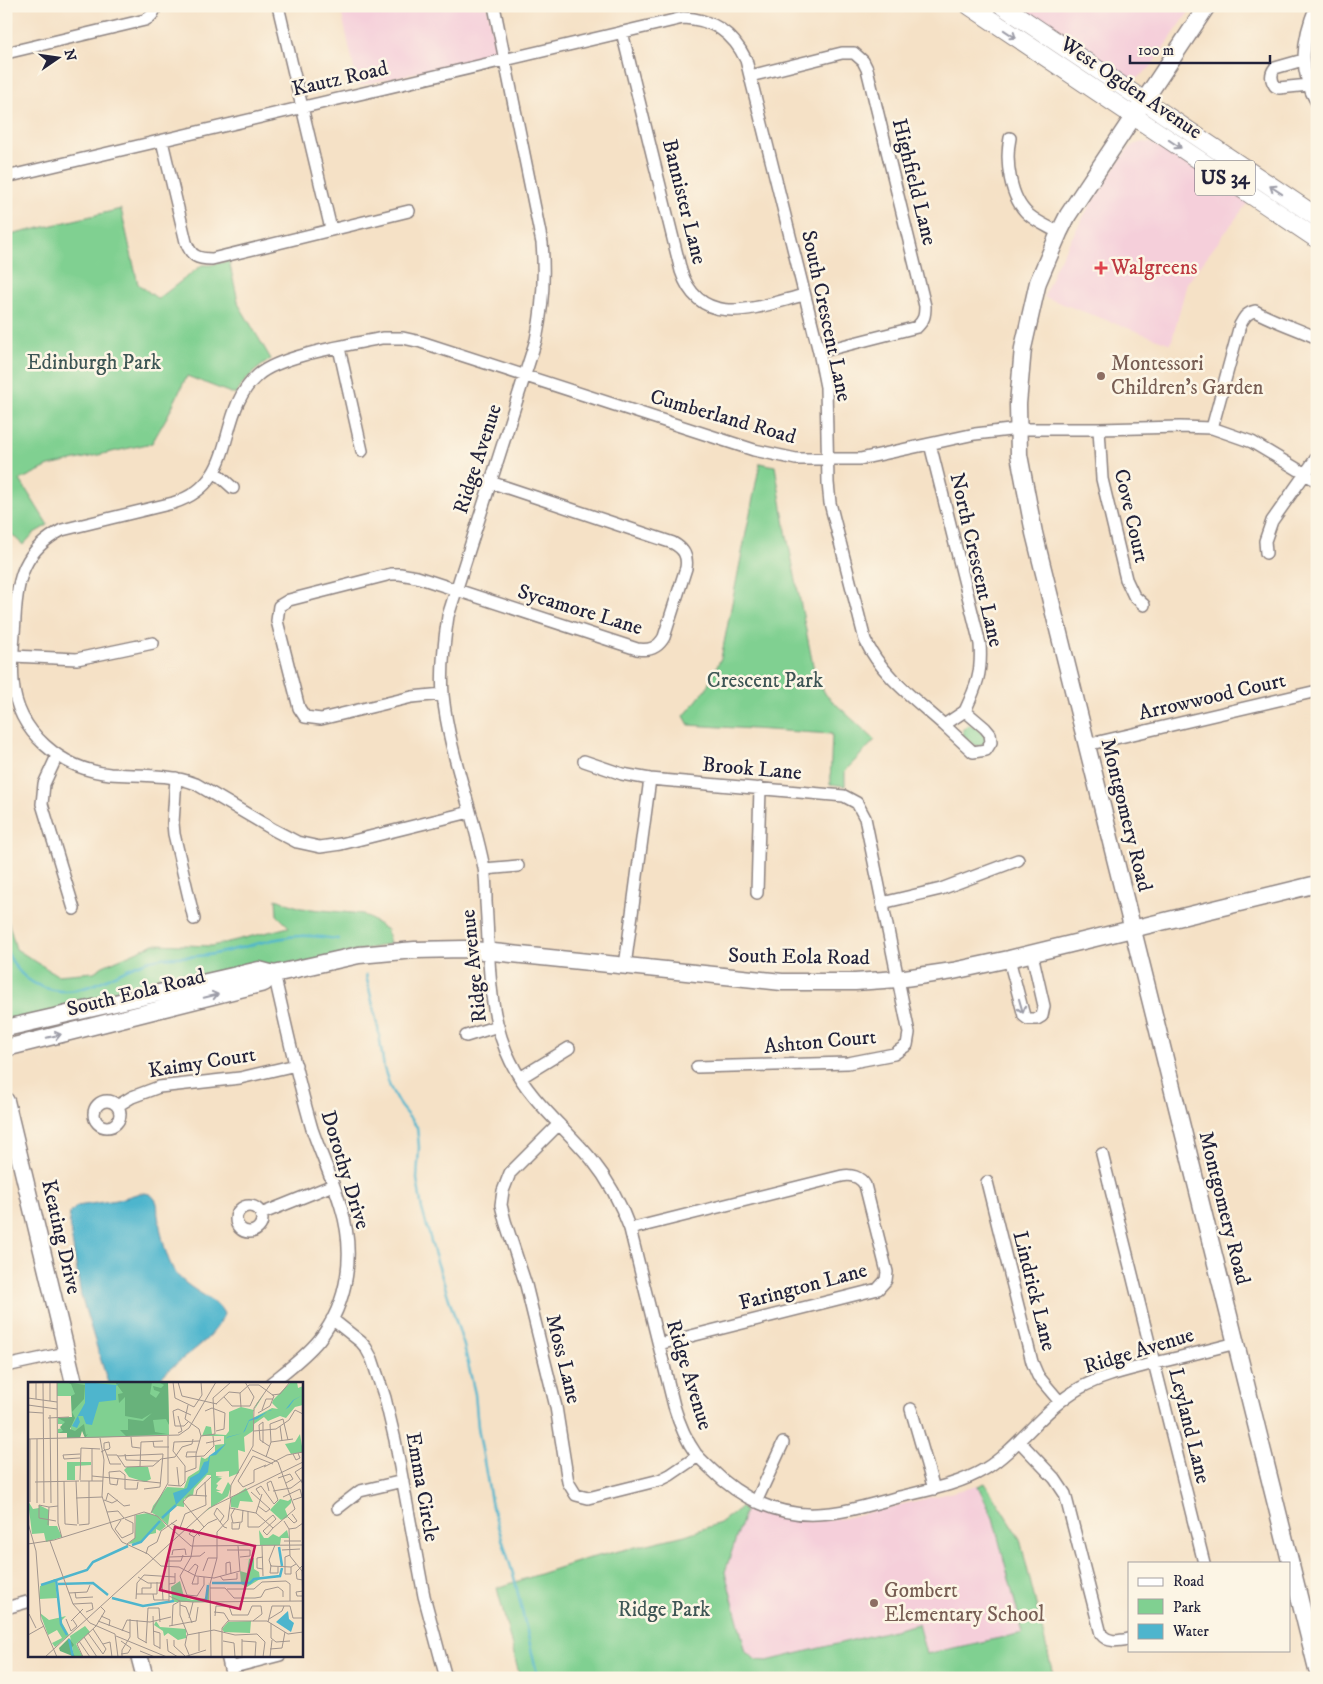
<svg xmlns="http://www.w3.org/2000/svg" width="1323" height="1684" font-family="'IM FELL DW Pica',serif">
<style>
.built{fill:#f5cfda}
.green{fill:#80d091;stroke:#517966}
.water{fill:#4eb5cd;stroke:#386c84}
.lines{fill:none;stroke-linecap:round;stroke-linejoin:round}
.stream{stroke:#4eb5cd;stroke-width:2.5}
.street-casing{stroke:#8c8280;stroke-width:14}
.secondary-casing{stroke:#8c8280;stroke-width:19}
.primary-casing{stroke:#8c8280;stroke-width:20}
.street{stroke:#fff;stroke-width:11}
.secondary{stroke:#fff;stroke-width:16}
.primary{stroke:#fff;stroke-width:18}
.oneway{stroke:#9c9ca7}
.health-dot{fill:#e0444e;stroke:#fcf5e5;stroke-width:2}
.education-dot{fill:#8d6e63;stroke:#fcf5e5;stroke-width:2}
.labels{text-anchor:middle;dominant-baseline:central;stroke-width:5;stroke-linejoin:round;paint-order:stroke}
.shield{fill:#fcf5e5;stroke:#63616e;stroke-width:1}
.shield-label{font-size:20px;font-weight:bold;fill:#22223b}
.street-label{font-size:21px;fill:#22223b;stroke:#fcf5e5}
.health-label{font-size:21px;fill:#be3a42;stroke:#fcf5e5;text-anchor:start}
.park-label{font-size:21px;fill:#3e5655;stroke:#fcf5e5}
.education-label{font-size:21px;fill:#785e54;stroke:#fcf5e5;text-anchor:start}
.inset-river{fill:none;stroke:#4eb5cd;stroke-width:2.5}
.inset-road{fill:none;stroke:#a1958e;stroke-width:1}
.view{fill:#c2185b;fill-opacity:0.15;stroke:#c2185b;stroke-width:2.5}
.inset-edge{fill:none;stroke:#22223b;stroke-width:2.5}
</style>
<rect width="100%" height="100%" fill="#fcf5e5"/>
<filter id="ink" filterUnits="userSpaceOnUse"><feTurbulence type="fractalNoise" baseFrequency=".02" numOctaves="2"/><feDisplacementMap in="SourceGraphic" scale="10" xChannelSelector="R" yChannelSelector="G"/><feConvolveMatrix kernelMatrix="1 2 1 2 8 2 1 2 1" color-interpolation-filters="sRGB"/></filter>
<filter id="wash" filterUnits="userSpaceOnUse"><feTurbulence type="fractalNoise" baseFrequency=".0096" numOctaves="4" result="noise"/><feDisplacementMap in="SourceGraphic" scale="20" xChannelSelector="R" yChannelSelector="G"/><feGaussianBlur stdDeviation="1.12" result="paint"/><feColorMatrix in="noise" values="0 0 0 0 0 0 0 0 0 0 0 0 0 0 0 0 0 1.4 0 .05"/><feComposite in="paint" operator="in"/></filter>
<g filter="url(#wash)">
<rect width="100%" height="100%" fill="#f5e1c6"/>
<!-- built -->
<path class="built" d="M340,6h147l11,48 -140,32z
M1013,6h180l-43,62 -13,10 -15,-1z
M1142,142l10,1 63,36 34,22 -62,82 -16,61 -127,-47 11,-29 35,-63 36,-54 7,-6z
M978,1486l15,32 30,115 -97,22 -2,-5 -57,-13 -100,24 -11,-1 -10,-8 -21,-79 21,-66 35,11 35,3 29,-3z"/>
<!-- green -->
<path class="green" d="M121,209l17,75 20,15 44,-34h8l19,-4 10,44 32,54c-15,10 -27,20 -35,36l-49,-19 -19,39 -16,28 -103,23 -29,14 28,45 -14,8 -11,12 -17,-16v-293z
M760,463l15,3 11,65 29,144 11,20 49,45 -30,31v15l-15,-2 2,-50 -143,-9 -5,-9 22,-27 15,-31z
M968,725c12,0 28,20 8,21l-13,-11v-6z
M276,899l25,9 62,6 24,16 3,14 -384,84v-114l10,35 41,26 37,-3 9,-6 51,-22 58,2 77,-19 -12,-12z
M985,1483l35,56 34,139h-534l-23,-90 89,-29 99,-24 35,-12 21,-16 4,4 -20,61 21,80 10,8 11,1 151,-37 8,30 97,-21 -30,-115 -15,-32z"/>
<!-- water -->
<path class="water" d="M140,1193c5,0 11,0 14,5 5,5 3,12 4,18 3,16 6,34 13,49 11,25 47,32 53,49 -12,31 -48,44 -68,69h-48l-27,-87 -12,-74 1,-9 7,-7 40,-6z"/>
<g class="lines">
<!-- stream -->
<path class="stream" d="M6,950c11,24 26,38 54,41 32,2 61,-23 90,-31 19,-5 38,-2 57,-5 32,-4 62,-18 93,-19 13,-1 26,2 38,3
M366,975l12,53 6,40 6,19 10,19 17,21 2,20 -2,32 5,30 12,43 30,94 11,48 3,33 14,80 22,70 24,101"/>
</g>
</g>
<g filter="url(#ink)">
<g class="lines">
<defs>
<path id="street" d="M278,6l53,223
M494,6l48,237c3,34 1,64 -6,97l-88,276c-4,26 -7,53 -5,79 6,59 30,115 41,173 2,11 2,23 2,34 4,54 0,110 25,160 19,39 54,65 81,98 17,21 29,44 38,69l44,177c5,17 12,34 22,48 5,6 11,11 16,16 28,28 65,46 105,44 28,-1 55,-10 82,-17 29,-7 59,-12 86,-28 35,-22 58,-60 95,-81 23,-13 49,-18 75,-25 27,-6 54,-13 81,-20
M1316,6c-14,33 -18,65 1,97
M622,32l59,239c20,61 79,35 123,24
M6,53l139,-33c6,-3 9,-6 10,-14
M1303,60l-28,8c-5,6 -4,12 0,18l4,2 30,-3
M750,76l92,-23h12l9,8 4,8 58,237c0,10 -1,14 -8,21l-98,25
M1010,138c-5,23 0,61 19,77 8,7 20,12 30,18
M162,141l24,101c5,14 11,17 26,17l197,-48
M6,177l677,-159c30,1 50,15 63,42l73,292 7,35 2,96 2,20 35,137c17,36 50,59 79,85l21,-14
M339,348l23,103
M1212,428l28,-103c4,-7 6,-12 15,-14 20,11 41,17 62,27
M1099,429l3,50 24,100 8,17 10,9
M930,444l50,200c2,29 -3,41 -15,67
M215,472l18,16
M1266,553l-1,-12 7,-20 45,-64
M13,656l64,3 76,-16
M443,694l-31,3 -91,22 -16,-2 -6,-9 -22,-87 2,-15 10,-6 102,-26h9l17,3 220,72c12,2 21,-1 27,-12l22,-69c2,-12 -2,-19 -13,-25l-183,-61
M944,725l29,27 13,-2 5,-8 -1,-8 -5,-6 -20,-17
M1086,745l231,-54
M57,756l-13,28 -2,20 32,105
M584,761l38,13 28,5 194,17 13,7 8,15 44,215 -2,12 -13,9 -46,9 -151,4
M176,778l-3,45 1,11 20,85
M470,812l-129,32 -21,3 -23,-5 -23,-12 -78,-46c-27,-11 -58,-8 -86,-10 -48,-5 -93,-41 -97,-92 -2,-21 1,-43 2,-64 2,-40 9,-68 47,-88l111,-27c68,-21 41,-90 85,-128 23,-20 92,-30 124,-37h21l18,4 333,108 42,9h64l115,-25 44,-5h80l81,-2 32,1 40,14 65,39
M484,869l34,-3
M757,893l3,-105
M882,903l59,-14 77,-29
M1009,959l15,57 4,3h9l5,-3 2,-10 -12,-52
M625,966l25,-187
M466,1036l32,-10
M520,1078l49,-30
M94 1114a13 13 0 1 1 26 0a13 13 0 1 1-26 0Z
M117,1106l15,-9 27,-10 81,-9 56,-13
M559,1124l-49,49 -7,18 -2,14 4,16 21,64 30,122 12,75 8,13 12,3 72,-18 10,-5 28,-19
M1102,1154l102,409
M987,1182l45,180 6,14 22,26
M236 1219a13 13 0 1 1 26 0a13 13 0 1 1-26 0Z
M261,1214l72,-29
M630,1229l212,-53c9,-2 18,1 23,9l22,87 -1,8 -8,9 -219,55
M332,1319l29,23 5,6 6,11 13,39 10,42 29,156 22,82
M6,1366l60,-13
M271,1383c16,-13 34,-26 48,-43 30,-38 36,-88 22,-133 -8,-27 -20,-52 -29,-78 -15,-51 -26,-104 -38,-155
M911,1409l23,80
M1019,1441l36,38 10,15 36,140c7,9 17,7 28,5
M756,1502l27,-59
M338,1508l22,-17 43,-10
M6,1608l21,-6
M227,1655l5,23
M230,1668l50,-13"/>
<path id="secondary" d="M1207,6l-139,209 -9,18 -21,49 -15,66 -5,56 1,51 15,78 283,1136
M6,1028l253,-58 15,4 85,-19 56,-5 49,-1 318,33h73l43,-3 55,-8 56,-12 308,-75
M6,1048l258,-65 10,-9
M6,1101l68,282
M139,1655l6,23"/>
<path id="primary" d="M970,6l347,233
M1003,6l314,211"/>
</defs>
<!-- street casing -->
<use href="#street" class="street-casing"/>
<!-- secondary casing -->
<use href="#secondary" class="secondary-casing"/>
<!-- primary casing -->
<use href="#primary" class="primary-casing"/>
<!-- street -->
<use href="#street" class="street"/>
<!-- secondary -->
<use href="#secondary" class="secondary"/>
<!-- primary -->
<use href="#primary" class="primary"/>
</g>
<!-- one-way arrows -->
<defs><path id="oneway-shaft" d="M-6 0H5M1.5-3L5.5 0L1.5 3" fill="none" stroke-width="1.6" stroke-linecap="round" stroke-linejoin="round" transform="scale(1.25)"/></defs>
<g class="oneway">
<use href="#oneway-shaft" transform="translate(1010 34) rotate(34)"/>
<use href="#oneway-shaft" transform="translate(1175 144) rotate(34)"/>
<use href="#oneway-shaft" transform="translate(1276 190) rotate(-146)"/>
<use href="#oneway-shaft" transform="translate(211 996) rotate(-14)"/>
<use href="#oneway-shaft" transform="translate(1021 1006) rotate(74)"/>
<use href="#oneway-shaft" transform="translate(54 1036) rotate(-14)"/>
</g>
</g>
<!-- markers -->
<path class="health-dot" d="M1098.5 260.5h5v5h5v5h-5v5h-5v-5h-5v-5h5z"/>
<g class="education-dot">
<circle cx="1101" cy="376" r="5"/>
<circle cx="874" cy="1603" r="5"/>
</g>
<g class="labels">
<!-- shield labels -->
<rect class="shield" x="1195" y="160.5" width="60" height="35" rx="4"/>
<g class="shield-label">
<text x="1225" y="178">US 34</text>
</g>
<!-- street labels -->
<g class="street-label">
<text transform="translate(340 79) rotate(-13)">Kautz Road</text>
<text transform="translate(1131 88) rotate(34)">West Ogden Avenue</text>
<text transform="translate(914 182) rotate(76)">Highfield Lane</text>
<text transform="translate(684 202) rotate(76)">Bannister Lane</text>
<text transform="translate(826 316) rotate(78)">South Crescent Lane</text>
<text transform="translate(723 417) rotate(16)">Cumberland Road</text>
<text transform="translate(478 459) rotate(-72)">Ridge Avenue</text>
<text transform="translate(1131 516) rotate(77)">Cove Court</text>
<text transform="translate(976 560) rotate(77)">North Crescent Lane</text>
<text transform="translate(580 610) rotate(17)">Sycamore Lane</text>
<text transform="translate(1212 697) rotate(-13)">Arrowwood Court</text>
<text transform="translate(752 769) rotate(5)">Brook Lane</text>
<text transform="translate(1126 815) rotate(76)">Montgomery Road</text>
<text transform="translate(799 957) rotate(1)">South Eola Road</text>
<text transform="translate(474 966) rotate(-96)">Ridge Avenue</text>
<text transform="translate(136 993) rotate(-14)">South Eola Road</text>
<text transform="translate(820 1042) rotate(-5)">Ashton Court</text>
<text transform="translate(202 1063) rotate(-9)">Kaimy Court</text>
<text transform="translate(345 1170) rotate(73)">Dorothy Drive</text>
<text transform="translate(1224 1208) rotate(76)">Montgomery Road</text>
<text transform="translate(61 1237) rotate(77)">Keating Drive</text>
<text transform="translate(803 1287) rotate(-15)">Farington Lane</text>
<text transform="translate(1034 1291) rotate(76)">Lindrick Lane</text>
<text transform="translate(1139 1351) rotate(-17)">Ridge Avenue</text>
<text transform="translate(563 1359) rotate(76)">Moss Lane</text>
<text transform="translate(689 1375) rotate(73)">Ridge Avenue</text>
<text transform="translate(1189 1426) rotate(76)">Leyland Lane</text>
<text transform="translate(422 1487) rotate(80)">Emma Circle</text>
</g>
<!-- health labels -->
<g class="health-label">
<text x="1111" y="268">Walgreens</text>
</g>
<!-- park labels -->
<g class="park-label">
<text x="94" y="363">Edinburgh Park</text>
<text x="765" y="681">Crescent Park</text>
<text x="664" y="1610">Ridge Park</text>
</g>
<!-- education labels -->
<g class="education-label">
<text x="1111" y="364">Montessori<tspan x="1111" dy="24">Children's Garden</tspan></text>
<text x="884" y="1591">Gombert<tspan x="884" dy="24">Elementary School</tspan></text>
</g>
</g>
<!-- overview -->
<g transform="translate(28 1382)">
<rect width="275" height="275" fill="#f5e1c6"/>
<path d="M140,0l1,53 -84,3v-7l-5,-1v8h-9v-11l-6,-1v7h-7v-4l5,-1 -1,-4h-4v-6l14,-1 -1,-21h-14v-13zM269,0l1,6 5,-2v19l-8,2 -9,11 -6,-2 -12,5 -4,-4 -10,7 -1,7 -9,6 1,15 -7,-2 1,23 -10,4v-6l-13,1v4h7l-6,1 5,1 -6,6 2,1 -2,4 5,2h-5l6,3 6,-12 3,4 -3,10 -26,18 9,-7v-32h-4l-13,14 -1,6 -9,4v8l-7,-1 -7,6 -2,13 -9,-8 7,9 -6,5 -4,-2v4l-9,2 -7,7 -12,2 7,-6 1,-23 12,-2 9,3 -6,-4 2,-6 14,-19 17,1 4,-11 11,-7 2,-13 4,2 10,-6v-8l9,-1v-8h-22l4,-10 5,1 1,7 14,1 3,-4v-19l12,-5 13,3 3,-7 7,-9 -11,18v6l19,-10 6,1 -6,-6 1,-3 17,-17zM272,52l3,18 -12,2 -6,-10 10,-2zM39,80h24v3l-16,1v14h-8zM99,85h21l3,12 -6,3 -16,-5 -5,-7zM218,106l7,14 -13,-1 -2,7 -7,-1v-9zM264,116l-1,5 -6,6 3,8 -7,3 -11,-10 10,-11 8,2zM0,119l5,8 6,-1v-3l10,5v16h8l5,11 -16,5 -2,-9 -12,1zM231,148l5,8h4l5,-4 6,3 8,-7 2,8h-8l-1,7h-20zM226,176v11l5,3 1,7 -13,8 -6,-3 -1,-13 7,2 2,-14 -7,1zM27,197l2,19 -18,1 1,-13zM152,199l4,16 8,3 15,-2 2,-16v20h-37l-1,-15zM12,231l9,7 17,-4 -5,5 8,14 -14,12 -3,-4 10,-5 -5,-8 -9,5zM128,239l4,6 26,2v9l-8,2 -10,-7 -4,3 -1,-5 -9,-6zM223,239l-1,12 -26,-1 -2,-3 6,-7zM57,244l5,6 -14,12 7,13h-9l-4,-21z" fill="#80d091"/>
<path d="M38,0l19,3 -1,14 -12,13 3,6 -5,11 5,2 9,-7 2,11 2,-1 -3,4 -3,-7 -2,7h-13v-5h-9l5,-2 -3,-4 5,-5 -7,-4 14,-1 -1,-21 4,-2 -4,-10zM87,0h37l-2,12 6,4 4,-6 -6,-2 -1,-4 8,2 3,-3 -6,-3h10l1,43 -3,-6 -13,1 2,12 12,2 -41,2 -6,-6h8v-11l15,2 9,-8 -10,6 -17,-3v-19l-6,6 -1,-9 5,-1zM41,256l5,7 -3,3 4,9 -15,-6 -1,-3z" fill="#68b27b"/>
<path d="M57,0l31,3 5,-3 -5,4v14l-17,2 -7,23 -6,-1 -3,-8h-5l2,6 -3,6 -5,-2 13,-23zM275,13l-9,5 -5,7 -3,2 -1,1h-15l-13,9 -8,2 -4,10 -2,2 -17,5v5l-1,2 -9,10 -6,1 -2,16 -32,33 -3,-12 14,-5 3,-10 9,-5 5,-11 4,-1 1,-5 15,-11 2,-2v-4l1,-2 16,-4 6,-13 20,-9 3,-1h13l8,-10zM260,229l1,8 5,4 -3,9 -15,-10z" fill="#4eb5cd"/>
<path class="inset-river" d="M134,136l14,-13M104,163l9,-3 19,-21M251,165l3,19M28,197l5,45 6,11M184,201h38l4,-4 26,-3 2,-8M30,202l35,-1 15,12M13,203l46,-15 6,-8 35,-16M84,216l31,8 31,-5M178,218l2,-15M41,257l4,18"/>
<path class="inset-road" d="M8,0v17M15,0l1,121M29,0l1,141 4,15M145,0l2,16 19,9 8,-12 -1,-13M150,0l4,14 35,8M0,1l36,-1M244,13l8,-1 10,-12M196,15l8,9h18l4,-9 -9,-15M0,16l29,4M22,19v-19M188,22l13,-12 11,1M0,23l29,4M213,25l-1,-14 9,-8h10l15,11M234,28l4,-11h7M177,29l7,-3 13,5 -1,16 -8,2M0,30l15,1M230,31l12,-7 4,-10M22,33l1,88M150,34l4,15 -4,2M20,36l21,-1M160,40l-4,4h-9l-2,-15 5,-2 13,6M235,40l-4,3 1,15 9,6M235,40v21M252,44l2,15M226,49l22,-2 13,-9 6,-10 8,4M173,54l14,-2 -2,-36 18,-16M103,55l1,10 8,1M72,56l4,22 -2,36 10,32 10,14 26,12 13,12 18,1 17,9 18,2 26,-7 -2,-25M0,57l151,-4 10,-7 27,-46M2,57v63M9,57v64M125,59l1,6h15M243,60l22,-3M178,61l15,-3M73,70l4,-2 4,-1 1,-1 -1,-6 -5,1v6l1,1 3,8 2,6h11M168,70h-9l-1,5 18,-1 10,-10 -1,-10M52,72l-17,1 1,4 16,-1M97,72l1,6 33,1M265,72l3,6 4,-2 -2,-5M79,73h10l8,12 28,-1 8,-7 14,-2 7,-10 10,-3 1,-5M90,74l45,-2 -3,33 -16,2M238,75l5,-15 -1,-18 13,-5 5,21M238,83l-12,5v12l-11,5 -5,-6 15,-25 20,8M112,84l1,-24 22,-1M149,85l2,19M236,85l23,-12 16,-3M275,85l-8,5 8,12M157,90l11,-4v-14l5,-18 -2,-7 -14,-10 3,-14M64,94l69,7M250,96l12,-4 3,5 -7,4M90,97l-1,6 -7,-1 -1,-12 11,-1 5,4v14h12l1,-7M52,98l1,-32 19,1M36,99l1,43 12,1M48,99l2,43M52,99h23M64,99v-33M7,100l44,-1M140,103l13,1 4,-4v-16l-12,-15 1,-9 26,-1M245,109l18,-3 12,-9M223,110l19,17 -4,3 -8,-6M168,113l1,-5 14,-13M232,113l-4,-6 5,-3 13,18 4,-4 -7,-19 -4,2 2,8M202,115l1,-12 22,-39 1,-38 18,-26M255,115l17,-8 2,8 -9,3M48,116l26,-1M76,118l8,3 6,-3M78,118l2,-7 16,13 6,-1M21,125l-10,-2v13l17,3M202,126l26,5 17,15 22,-19 -17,-47 -26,-12M207,126l-4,7 2,8 9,-1 1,-12M220,129v16h11l14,-12 3,4 -13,12 4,4 6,-7M79,130l11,-1 6,7M123,131l17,-30v-47M228,131l6,-19M260,135l6,6 3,-2 -5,-7M93,138l-6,9 7,9 11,-5v-10l-8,-4M256,139l5,8 1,27 12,15 1,42M192,140l4,-6 -7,-8 -3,6 10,13 3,1M204,140v7h7l1,-6M0,141l8,28 5,69 16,37M143,141l9,5 5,-14 21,-9 -1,-23M20,143l1,-18 9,-1M51,143l10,-1v-43M176,145l-21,-25 6,-7 18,1M261,147l7,-1 7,-5M166,155l-5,-3 4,-5 7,7M22,159l23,63 17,19 25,11 3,23M256,159h17M0,162l26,-4 90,-28 13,4 34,30 112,-1M99,162l8,-6v-23M247,163l-6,15 2,6 20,1 5,-3M234,164l1,30M199,168h23v6l-10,1M254,168l18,-1M118,172l2,-7 9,-5 4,-11 16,-11M144,173l1,-5 12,-1 1,6M262,173l-5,2v17h6v-7M140,179h13l2,-6M243,183l-1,8h8v-6M275,183l-7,7 1,7 6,1M235,187l-6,-1v-10l6,-1M175,189l5,-13h9M160,190l7,-8 3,2 -6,18h6v-7M198,192v-11l4,-1 1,12M192,194l3,4 14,-1v-6M110,195l10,6h14l1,17M176,195v8l-7,11 -10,-1 -7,-19 11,-19 3,-20 14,-14 9,-4M141,202l6,-1v-10M182,206h15l9,10h21l6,-1 4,-7 13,-3 5,4v6M199,207h27M226,207l8,-7 24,-1 4,3v17M47,210l1,6 17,-1M41,211l18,-1 3,-7M108,212h21v-12M114,212v-6h9v-5M125,212l1,6h15M141,214l11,5 13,1 110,-1M275,214h-6l-1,-4 7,-1M108,217l1,-16 7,-8 31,2M152,219v14l8,20M141,220v-45l31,-1 5,-4M45,222l19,-1 1,6 -7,3M152,223l6,2 6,16M186,230l10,1 5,8M1,232l7,14M73,234l9,4 -1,6M125,234l1,29 6,3M187,234l1,-10h13l3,9h16l4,-9h9l1,8 -9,7M161,236l4,-16M38,237l5,12 6,-5 -4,-6M241,237l13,-8 2,-5M109,238l1,18 9,5M43,239l12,-12M70,239l32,12M240,240l4,-16h18l3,12h10M243,241v15l5,4 14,-1M141,244l27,-5 2,-14M144,244l1,-21 7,-4M65,247l13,20 -3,5M94,249l5,-11 23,2 21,-5M125,249l7,2v16M171,250v19M60,251l15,21M0,253l16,-9M88,254l51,21M56,255l13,20M139,257l1,12 10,6M214,257v18M146,258v6l11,10M51,259l11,16M93,259l10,7 -3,5 -7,1M195,259l11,2 1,14M214,259l14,1 -1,15M118,261l2,-35h11l1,14M75,262l7,-2 2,15M242,267l12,-1 3,-16M112,269l15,6M17,275l164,-149 94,-46M55,275l-6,-13 19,-18 9,-15 -4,-4M94,275v-7l8,-13v-18M156,275l22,-7M162,275l-5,-12 2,-10 27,-5 21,5 22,-1 8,8 -2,15M183,275l-1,-73 7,-26v-26l11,-12 3,-23M194,275v-29l6,-7h39l21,13 15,-2M242,275l2,-17"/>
<path class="view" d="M147,145l80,19 -15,63 -80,-19z"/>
<rect width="275" height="275" class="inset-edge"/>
</g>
<!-- margin -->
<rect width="1323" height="1684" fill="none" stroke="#fcf5e5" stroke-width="25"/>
<!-- legend -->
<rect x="1128" y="1562" width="162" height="90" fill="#fcf5e5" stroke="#a5a1a1"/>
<rect x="1138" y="1578" width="25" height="8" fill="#ffffff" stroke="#a5a1a1"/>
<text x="1173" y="1586" font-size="15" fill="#22223b">Road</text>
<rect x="1138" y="1599" width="25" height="15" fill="#80d091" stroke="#a5a1a1"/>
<text x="1173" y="1612" font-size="15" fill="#22223b">Park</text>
<rect x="1138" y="1624" width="25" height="15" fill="#4eb5cd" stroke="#a5a1a1"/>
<text x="1173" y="1636" font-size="15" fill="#22223b">Water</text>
<!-- north arrow -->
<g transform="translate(58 58) rotate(77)" stroke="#fcf5e5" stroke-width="4" paint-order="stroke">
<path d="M0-4L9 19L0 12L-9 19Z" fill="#22223b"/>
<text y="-8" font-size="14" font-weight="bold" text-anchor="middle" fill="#22223b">N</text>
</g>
<!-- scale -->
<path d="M1130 55v8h140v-8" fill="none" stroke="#22223b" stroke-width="2.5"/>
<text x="1138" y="55" font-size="15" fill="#22223b" stroke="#fcf5e5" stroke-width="4" paint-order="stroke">100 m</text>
</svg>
